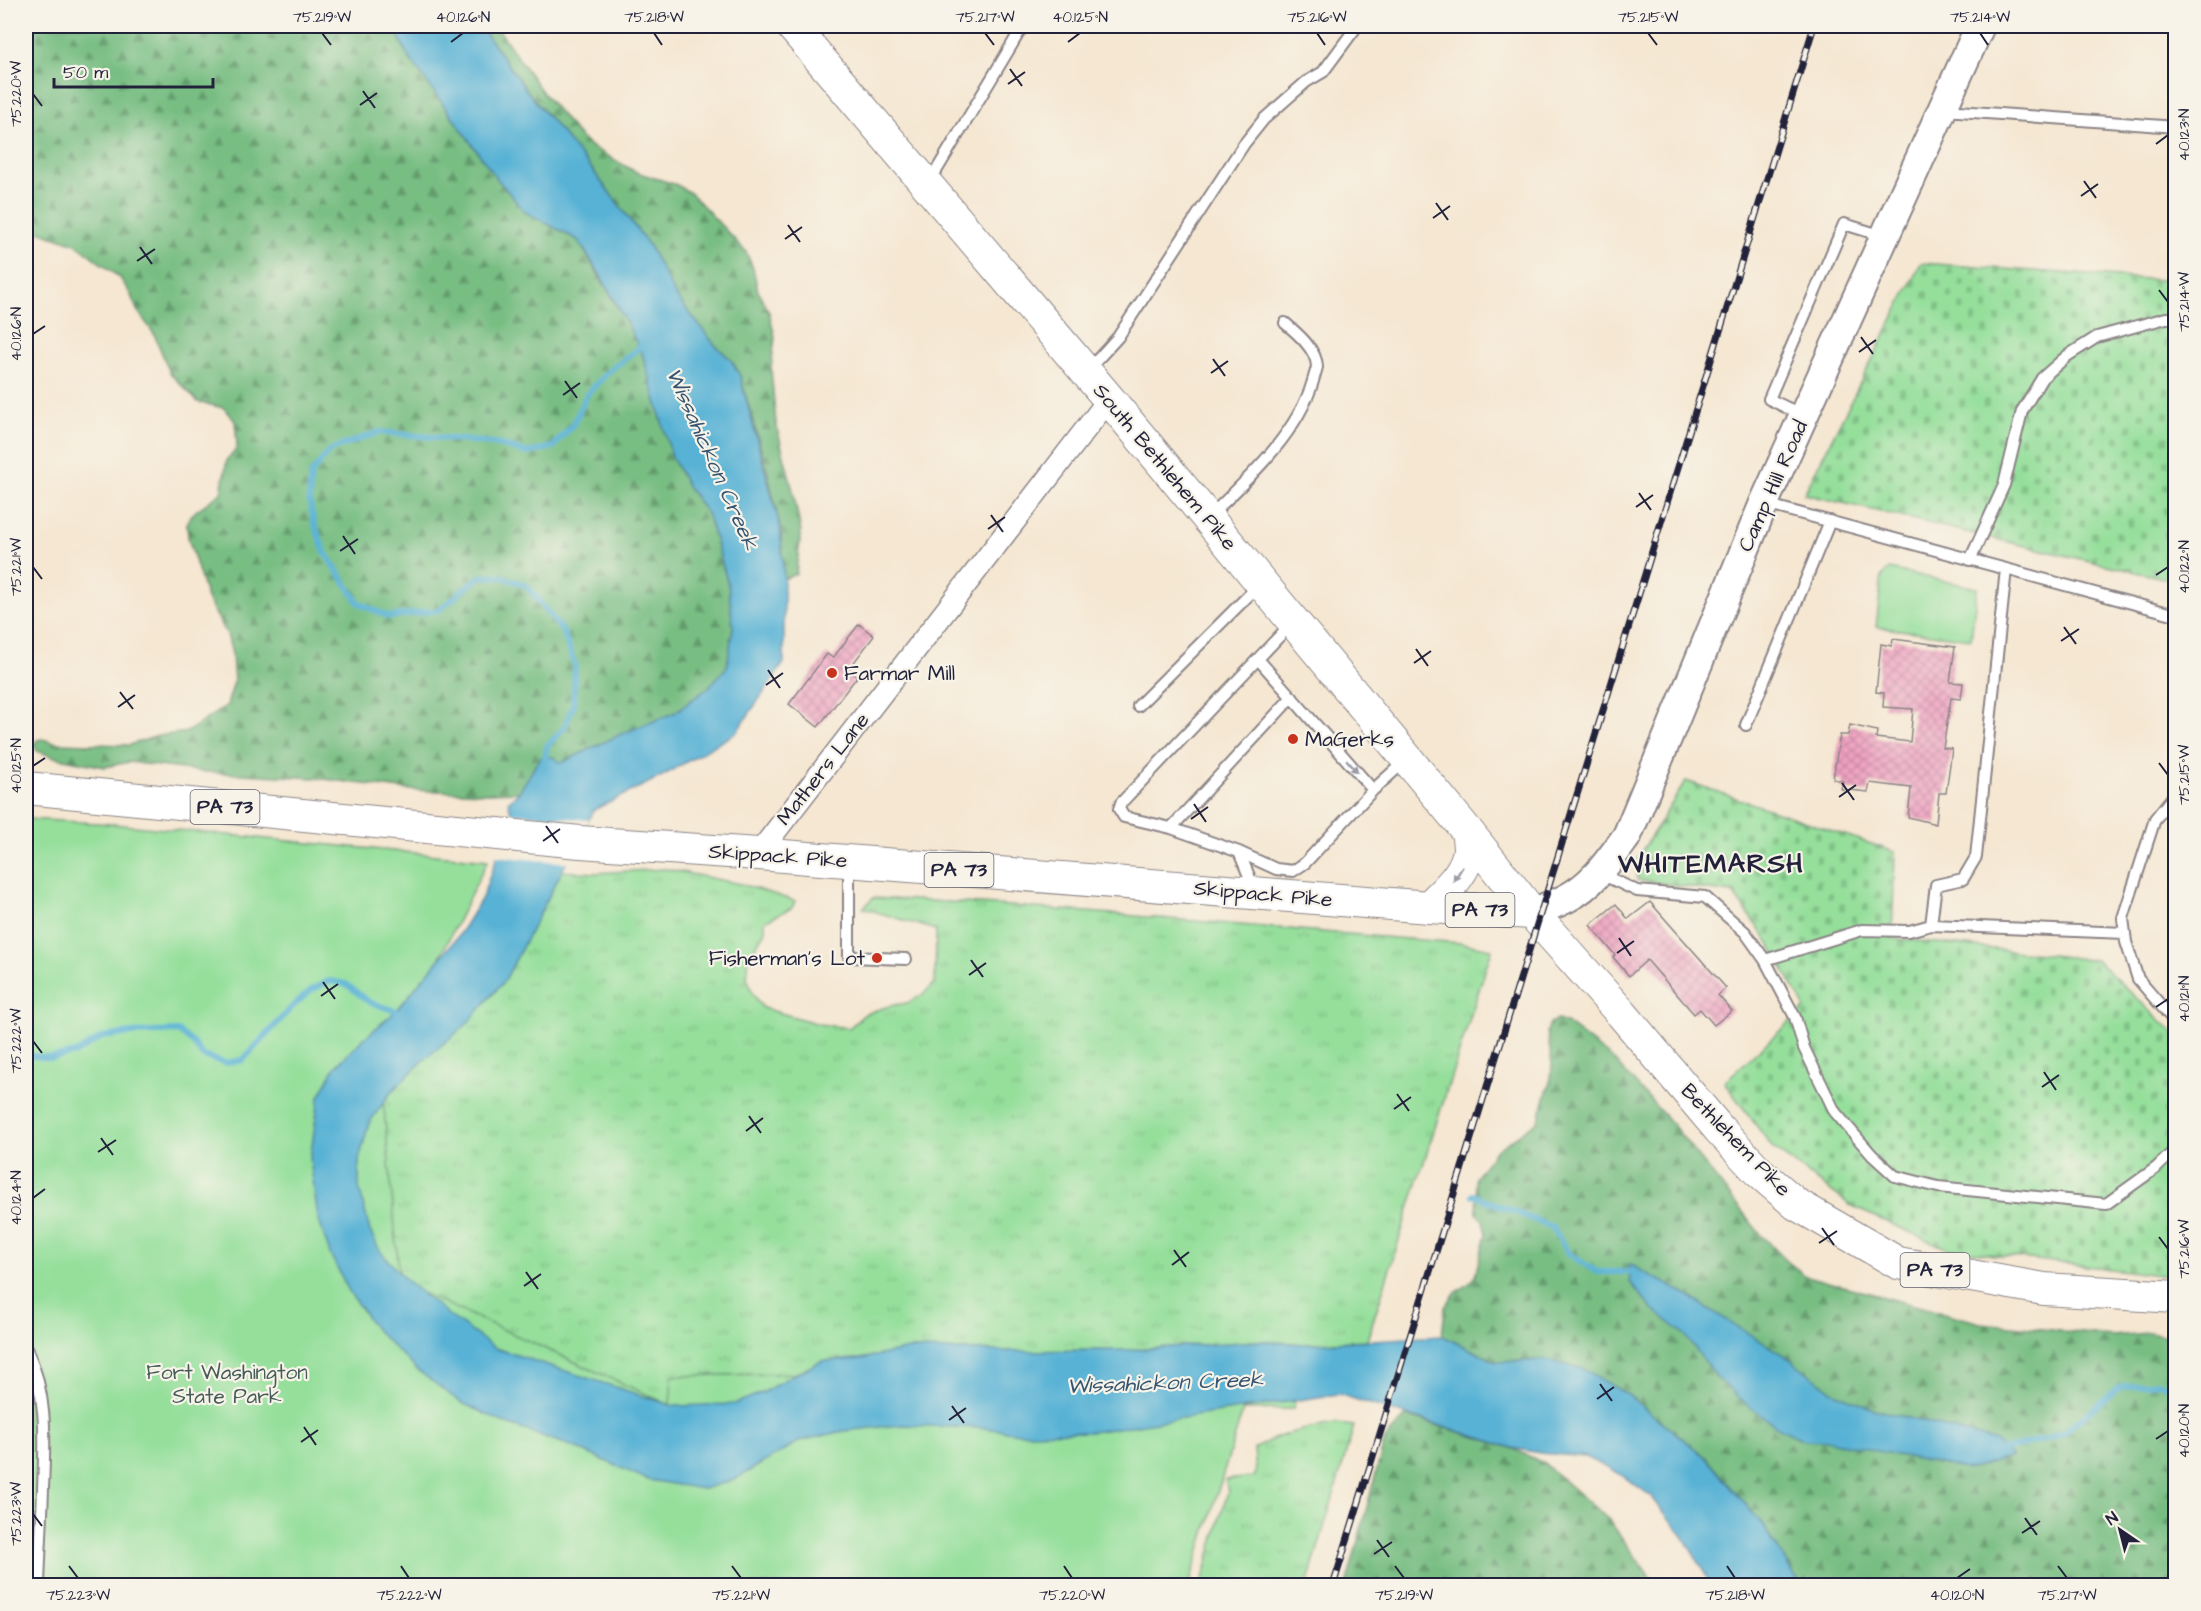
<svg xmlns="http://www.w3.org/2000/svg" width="2201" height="1611" font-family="'Architects Daughter',sans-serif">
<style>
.grass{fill:url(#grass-tufts);stroke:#5c806b;stroke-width:1.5}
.forest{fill:url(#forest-firs);stroke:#4d705f;stroke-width:1.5}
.cemetery{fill:url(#cemetery-stones);stroke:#5c806b;stroke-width:1.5}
.green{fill:#95df9b;stroke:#5c806b;stroke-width:1.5}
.water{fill:#58b2d5;stroke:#3d6a88;stroke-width:1.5}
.pier{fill:#f5e7d2}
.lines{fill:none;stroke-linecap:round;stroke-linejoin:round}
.stream{stroke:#58b2d5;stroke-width:6}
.building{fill:url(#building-cross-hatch)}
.lane-casing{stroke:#8c8486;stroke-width:14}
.street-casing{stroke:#8c8486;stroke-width:24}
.secondary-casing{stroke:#8c8486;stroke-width:32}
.primary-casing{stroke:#8c8486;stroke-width:34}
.lane{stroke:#fff;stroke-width:10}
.street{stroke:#fff;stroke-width:21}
.secondary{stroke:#fff;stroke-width:28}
.primary{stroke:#fff;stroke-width:32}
.rail-casing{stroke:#22223b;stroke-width:7}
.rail{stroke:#f7f3e8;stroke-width:4.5;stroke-dasharray:14;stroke-linecap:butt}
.oneway{fill:#9c9ca7}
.ticks{fill:none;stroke:#22223b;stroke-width:2}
.poi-dot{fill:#c8321e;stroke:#f7f3e8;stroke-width:2}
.labels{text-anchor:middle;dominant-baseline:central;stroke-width:4.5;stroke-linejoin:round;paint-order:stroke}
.shield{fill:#f7f3e8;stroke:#62616f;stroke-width:1.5}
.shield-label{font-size:20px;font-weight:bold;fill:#22223b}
.street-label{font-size:21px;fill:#22223b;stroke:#f7f3e8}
.poi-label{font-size:21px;fill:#22223b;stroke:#f7f3e8;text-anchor:start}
.park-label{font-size:21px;fill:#445b58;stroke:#f7f3e8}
.water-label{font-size:22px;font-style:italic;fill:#355471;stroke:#f7f3e8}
.district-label{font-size:27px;font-weight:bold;letter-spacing:1.5px;fill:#22223b;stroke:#f7f3e8}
.neatline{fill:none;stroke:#22223b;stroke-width:2}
.ticks-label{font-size:15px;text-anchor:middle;fill:#22223b}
</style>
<defs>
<pattern id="grass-tufts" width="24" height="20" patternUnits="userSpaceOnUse" patternTransform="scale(1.5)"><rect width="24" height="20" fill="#95df9b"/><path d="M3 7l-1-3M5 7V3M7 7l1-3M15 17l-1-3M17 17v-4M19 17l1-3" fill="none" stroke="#80bf86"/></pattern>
<pattern id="forest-firs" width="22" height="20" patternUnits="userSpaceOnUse" patternTransform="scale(1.5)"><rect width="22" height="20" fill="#78be83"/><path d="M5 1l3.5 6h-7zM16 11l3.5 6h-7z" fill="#629a6c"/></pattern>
<pattern id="cemetery-stones" width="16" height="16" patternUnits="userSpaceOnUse" patternTransform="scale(1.5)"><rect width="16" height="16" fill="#95df9b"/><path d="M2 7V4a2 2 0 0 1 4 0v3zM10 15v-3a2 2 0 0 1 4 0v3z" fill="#80bf86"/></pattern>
<pattern id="building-cross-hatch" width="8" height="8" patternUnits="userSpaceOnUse" patternTransform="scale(1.5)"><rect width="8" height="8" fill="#efa0c0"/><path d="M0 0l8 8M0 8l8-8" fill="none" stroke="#c1829d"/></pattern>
</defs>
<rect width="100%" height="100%" fill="#f7f3e8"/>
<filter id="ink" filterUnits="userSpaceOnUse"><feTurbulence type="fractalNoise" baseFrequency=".0167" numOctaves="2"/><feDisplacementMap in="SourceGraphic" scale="12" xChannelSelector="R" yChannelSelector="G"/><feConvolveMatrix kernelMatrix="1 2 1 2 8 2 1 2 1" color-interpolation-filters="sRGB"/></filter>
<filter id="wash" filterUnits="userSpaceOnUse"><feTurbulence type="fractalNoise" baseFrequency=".008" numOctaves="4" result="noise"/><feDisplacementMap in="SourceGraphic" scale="24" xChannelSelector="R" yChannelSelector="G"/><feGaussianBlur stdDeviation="1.35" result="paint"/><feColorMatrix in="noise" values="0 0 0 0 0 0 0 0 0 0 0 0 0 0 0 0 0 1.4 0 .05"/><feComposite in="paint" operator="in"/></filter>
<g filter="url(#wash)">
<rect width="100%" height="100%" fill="#f5e7d2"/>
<!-- grass -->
<path class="grass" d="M666,869l75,15 54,17 -3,7 -27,13v10l-16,26 -2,20 6,17 10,14 56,16 30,4 16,-14 24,-8 18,-3 14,-7 14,-13 1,-53 -73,-22 10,-10c197,9 392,31 588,45l31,6 -125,391 -62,4 -48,-3 -130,9 -121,1 -97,-2 -48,10 -39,2 -31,15 -117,30 -45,-14 -179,-76 -44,-36 -26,-29 -11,-128 23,-32 113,-111 57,-109 33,2z
M1337,1424l17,2 -47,159 -106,1 27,-95 -3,-11 29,-3 2,-5 -2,-23c26,-16 53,-21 83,-25z"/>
<!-- forest -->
<path class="forest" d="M26,26h368l14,30 117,156 53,28 49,83 16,33 29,101 17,32 19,26 20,69 5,43 -6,40 -19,21 -34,25 -84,36 -29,15 -42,28 -32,1 -78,-3 -93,-12 -111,-6 -76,-10 -24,5 -51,-10 -17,-6 -3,-6 3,-5 5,-1 15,4 72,2 29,-9 29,-4 40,-27 7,-23 -2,-28 -5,-20 -20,-35 -19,-62 -1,-13 2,-6 8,-8 24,-17 6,-34 9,-9 1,-6 -2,-23 -11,-13 -26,-6 -28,-29 -16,-39 -17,-24 -7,-17 -10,-15 -44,-34 -50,-17z
M480,26h16l47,67 35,42 12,11 46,26 41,13 15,9 54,58 7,16 5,23 11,21 6,25 -4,32 5,55 17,67 8,41 -5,42 -12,5 -4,-53 -13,-56 -27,-94 -9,-16 -17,-16 -38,-48 -28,-52 -57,-76 -61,-73z
M1558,1020l8,3 47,36 60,66 88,110 26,26 19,15 175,47 131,13 37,-3 26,4v248h-374l-42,-65 -55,-64 -76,-61 -83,-35 -48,2 -55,-26 3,-29 10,-14 15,-10 5,-8 11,-41 -3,-14 -6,-6 -2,-36 20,-27 43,-30 13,-42 1,-15 -5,-33 3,-8z
M1406,1416l106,32 33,16 64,56 47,65 -310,1 39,-147z"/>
<!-- cemetery -->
<path class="cemetery" d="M1921,263l254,18v300l-371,-87z
M1686,781l209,71 -3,86 204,22 79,74v243l-227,-28 -95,-42 -80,-59 -49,-66 81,-74 -36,-65 -36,-50 -96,-13 1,-23z"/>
<!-- green -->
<path class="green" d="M1889,569l88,19 -6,51 -95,-12 6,-51z
M26,819l87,5 375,36 -107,216 19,207 270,122 2,-29 369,-8 267,-10 -15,51 -50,1 -54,175h-1163z"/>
<!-- water -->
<path class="water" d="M394,26h86l50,69 61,73 57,76 28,52 38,48 17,16 9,16 40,150 4,53v84l-48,70 -72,42 -70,35 -89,170 -39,45 -42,35 -32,31 -23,32 -10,37v27l11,44 10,20 26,29 44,36 45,32 179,58 60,-2 30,-12 27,-16 31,-15 39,-2 48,-10 97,2 121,-1 130,-9 48,3 137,-8 55,26 48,-2 39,9 44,26 76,61 55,64 42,65h-91l-6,-14 -21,-35 -32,-40 -30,-21 -35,-18 -46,-4 -28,-5 -174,-54 -246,38 -72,1 -35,-5 -84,-3 -57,6 -44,10 -66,39 -31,9 -55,-9 -74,-33 -67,-23 -47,-22 -43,-32 -42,-41 -25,-36 -20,-39 -12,-36 -8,-59 9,-62 16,-30 27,-27 34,-29 63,-76 23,-37 30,-83 -4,-13 11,-10 21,-34 14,-1 7,6 60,-29 53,-21 34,-25 19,-21 6,-40 -5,-43 -20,-69 -19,-26 -17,-32 -29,-101 -16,-33 -28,-50 -21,-33 -53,-28 -27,-32 -90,-124z
M1629,1264l56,30 105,65 42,32 42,18 120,31 18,17 -43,13 -140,-29 -25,-1 -25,-12 -28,-20 -33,-29 -33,-44 -33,-26 -22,-27z"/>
<!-- pier -->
<path class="pier" d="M510,813l79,7 -19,43 -76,-7z"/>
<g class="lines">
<!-- stream -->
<path class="stream" d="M544,763l3,-17 17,-18 9,-22 2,-41 -12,-33 -36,-46 -27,-10 -21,1 -40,33 -50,7 -30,-14 -34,-50 -11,-30 -5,-23 2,-26 19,-24 49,-18 114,11 35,10 25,-6 21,-24 13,-29 22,-23 36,-28
M26,1055l25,3 25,-5 26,-16 30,-4 46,-2 15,12 10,13 22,7 18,-3 50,-54 18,-16 18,-9 17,3 23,18 33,11
M1473,1195l79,32 17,27 28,18h32l5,3
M1997,1450h7l58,-16 58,-47 39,-4 17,6"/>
</g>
<g id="blocks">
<!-- building -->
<path class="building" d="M859,624l15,12 -26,34 9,7 -39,50 -29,-23 38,-50 6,4z
M1893,639l62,8 -5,35 13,1 -2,16 -10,-1 -8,50 9,1 -6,44h-7l-3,31 -28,-7 3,-29 -41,-5 -2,9 -27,-3 2,-8 -10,-2 7,-44h8l2,-10 27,6 -1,7 34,4 3,-33 -30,-2 1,-14 -8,-1 5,-48 11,2z
M1650,902l76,86 -8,7 14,16 -18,14 -14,-16 -6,5 -47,-54 -18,16 -16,-19 2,-2 -25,-30 26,-21 12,15z"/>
</g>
</g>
<g filter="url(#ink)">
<use href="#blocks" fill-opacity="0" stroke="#8c8486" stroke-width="1.5"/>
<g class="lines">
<defs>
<path id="lane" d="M1945,110l231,17
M929,183l94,-157
M1088,370l30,-33 126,-193 20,-25 42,-37 17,-10 34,-46
M1804,416l-35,-17 75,-175 39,12
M1765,504l411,111
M1210,516c38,-37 88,-83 103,-135 1,-4 3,-10 4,-14 0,-17 -20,-34 -32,-44
M1970,560l34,-75 18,-74 20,-33 25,-22 30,-19 69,-19h10
M1138,706l121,-121
M1746,725l84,-204
M1373,790l32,-29
M2176,793l-21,26 -32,99 3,24 12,37 38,44
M1171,828l121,-131
M1239,852l37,17 17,2 12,-8 68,-73 -115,-131
M849,864v93l57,2
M1599,873l38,18 68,6 40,35 20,28 30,57 9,31 31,64 37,43 23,21 43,11 168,17 50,-36 20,-19
M1254,888l-15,-36 -68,-24 -47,-11 -5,-8 2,-6 170,-179
M1931,925l194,8
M1765,960l97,-30 47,1 22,-6 5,-40 27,-6 13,-22 30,-288
M26,1348c22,45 19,91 17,140 -1,33 -3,65 -4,98"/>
<path id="street" d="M758,854l351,-455"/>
<path id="secondary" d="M1532,913c11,-5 24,-9 35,-15 27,-14 43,-39 60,-62l137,-333 216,-477"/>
<path id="primary" d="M792,26l317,373 358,432 65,82 90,101 97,115 40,43 37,32 102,59 146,26 132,8
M26,788l554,54 178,12 671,53 103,6
M1429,907c15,-16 37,-33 40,-57 0,-6 -1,-13 -2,-19"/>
</defs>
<!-- lane casing -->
<use href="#lane" class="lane-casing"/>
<!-- street casing -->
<use href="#street" class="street-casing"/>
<!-- secondary casing -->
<use href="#secondary" class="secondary-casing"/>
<!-- primary casing -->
<use href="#primary" class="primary-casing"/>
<!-- lane -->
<use href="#lane" class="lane"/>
<!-- street -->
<use href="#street" class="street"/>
<!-- secondary -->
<use href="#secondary" class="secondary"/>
<!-- primary -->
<use href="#primary" class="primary"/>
<defs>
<path id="rail" d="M1333,1586l481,-1560"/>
</defs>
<!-- rail casing -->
<use href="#rail" class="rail-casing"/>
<!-- rail -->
<use href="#rail" class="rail"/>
</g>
<!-- one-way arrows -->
<defs><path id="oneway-solid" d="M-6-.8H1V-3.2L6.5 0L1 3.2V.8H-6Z" transform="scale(1.5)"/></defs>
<g class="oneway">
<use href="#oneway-solid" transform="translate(1352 766) rotate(49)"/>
<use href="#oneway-solid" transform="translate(1458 874) rotate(123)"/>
</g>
</g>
<!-- ticks -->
<path class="ticks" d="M322,33l9,12M654,33l8,12M985,33l9,12M1317,33l8,12M1648,33l9,12M1980,33l8,12M451,42l12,-9M1068,42l12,-9M1010,69l12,17M1008,84l17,-12M363,91l12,17M33,94l9,12M360,105l17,-12M2156,144l12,-9M2084,181l12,17M2081,196l17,-12M1436,203l12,17M1433,218l17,-12M788,225l12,17M785,239l17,-12M140,247l12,17M137,261l18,-12M2159,290l9,12M33,334l12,-8M1861,337l12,17M1859,352l17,-12M1213,359l12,17M1211,373l17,-12M565,381l12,17M563,395l17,-12M1639,493l12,17M1636,507l17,-12M991,515l12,17M988,529l17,-12M343,536l12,18M340,551l18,-12M33,567l9,12M2156,575l12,-8M2064,627l12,17M2061,641l18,-12M1416,649l12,17M1414,663l17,-12M768,670l12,18M766,685l17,-12M120,692l13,17M118,707l17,-12M2159,763l9,12M33,766l12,-8M1842,783l12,17M1839,797l17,-12M1194,804l12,18M1191,819l17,-12M546,826l12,17M543,841l17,-12M1619,938l12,18M1617,953l17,-12M971,960l12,17M969,975l17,-12M323,982l12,17M321,996l17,-12M2156,1007l12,-8M33,1041l9,12M2044,1072l12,18M2042,1087l17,-12M1397,1094l12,17M1394,1109l17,-12M749,1116l12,17M746,1131l17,-13M101,1138l12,17M98,1152l18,-12M33,1198l12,-9M1822,1228l12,17M2159,1237l9,12M1819,1243l18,-12M1174,1250l12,17M1172,1265l17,-13M526,1272l12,17M524,1286l17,-12M1600,1384l12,17M1597,1399l17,-12M952,1406l12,17M949,1420l17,-12M304,1427l12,18M2156,1439l12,-8M301,1442l17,-12M33,1514l9,12M2025,1518l12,17M2022,1533l18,-12M1377,1540l12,17M1374,1554l18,-12M69,1566l9,12M401,1566l8,12M732,1566l9,12M1064,1566l8,12M1395,1566l9,12M1727,1566l8,12M2058,1566l9,12M1957,1578l13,-9"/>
<!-- markers -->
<g class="poi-dot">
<circle cx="832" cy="673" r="6"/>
<circle cx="1293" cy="739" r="6"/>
<circle cx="877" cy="958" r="6"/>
</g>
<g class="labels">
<!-- shield labels -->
<g class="shield">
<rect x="190.5" y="790" width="69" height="34" rx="4.5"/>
<rect x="924.5" y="853" width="69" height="34" rx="4.5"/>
<rect x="1445.5" y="893" width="69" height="34" rx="4.5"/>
<rect x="1900.5" y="1253" width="69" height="34" rx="4.5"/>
</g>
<g class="shield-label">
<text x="225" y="807">PA 73</text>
<text x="959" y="870">PA 73</text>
<text x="1480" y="910">PA 73</text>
<text x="1935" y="1270">PA 73</text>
</g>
<!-- street labels -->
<g class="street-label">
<text transform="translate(1165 467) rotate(50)">South Bethlehem Pike</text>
<text transform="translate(1773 486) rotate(-66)">Camp Hill Road</text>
<text transform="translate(823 769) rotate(-52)">Mathers Lane</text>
<text transform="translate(778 856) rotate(4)">Skippack Pike</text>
<text transform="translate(1263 894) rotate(5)">Skippack Pike</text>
<text transform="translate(1736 1140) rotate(46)">Bethlehem Pike</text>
</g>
<!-- poi labels -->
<g class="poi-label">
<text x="844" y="673">Farmar Mill</text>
<text x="1305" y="739">MaGerks</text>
<text x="865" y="958" text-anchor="end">Fisherman's Lot</text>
</g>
<!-- park labels -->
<g class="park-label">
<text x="227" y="1372">Fort Washington<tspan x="227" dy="24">State Park</tspan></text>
</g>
<!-- water labels -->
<g class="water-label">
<text transform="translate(712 459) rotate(66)">Wissahickon Creek</text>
<text transform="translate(1165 1383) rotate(-2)">Wissahickon Creek</text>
</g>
<!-- district labels -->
<g class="district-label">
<text x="1711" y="864">WHITEMARSH</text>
</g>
</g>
<!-- margin -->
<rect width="2201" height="1611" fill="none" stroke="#f7f3e8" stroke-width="66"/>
<!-- north arrow -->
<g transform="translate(2120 1530) rotate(325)" stroke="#f7f3e8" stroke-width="4.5" paint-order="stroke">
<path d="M0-4.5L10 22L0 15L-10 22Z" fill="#22223b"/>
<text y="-9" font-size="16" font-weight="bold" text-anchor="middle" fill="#22223b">N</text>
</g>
<!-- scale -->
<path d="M54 78v9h159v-9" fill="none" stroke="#22223b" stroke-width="3"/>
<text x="63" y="78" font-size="18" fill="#22223b" stroke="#f7f3e8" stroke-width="4.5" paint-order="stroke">50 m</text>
<rect x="33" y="33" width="2135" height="1545" class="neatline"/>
<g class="ticks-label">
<text x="322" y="22">75.219°W</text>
<text x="463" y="22">40.126°N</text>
<text x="654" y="22">75.218°W</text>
<text x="985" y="22">75.217°W</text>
<text x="1080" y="22">40.125°N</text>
<text x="1317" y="22">75.216°W</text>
<text x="1648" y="22">75.215°W</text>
<text x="1980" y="22">75.214°W</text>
<text transform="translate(16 94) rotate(-90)" y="5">75.220°W</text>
<text transform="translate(2184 135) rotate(-90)" y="5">40.123°N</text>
<text transform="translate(2184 302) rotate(-90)" y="5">75.214°W</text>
<text transform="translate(16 334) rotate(-90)" y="5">40.126°N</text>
<text transform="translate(2184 567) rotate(-90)" y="5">40.122°N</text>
<text transform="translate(16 567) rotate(-90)" y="5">75.221°W</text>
<text transform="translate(16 766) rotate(-90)" y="5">40.125°N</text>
<text transform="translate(2184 775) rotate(-90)" y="5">75.215°W</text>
<text transform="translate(2184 999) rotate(-90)" y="5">40.121°N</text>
<text transform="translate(16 1041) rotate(-90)" y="5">75.222°W</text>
<text transform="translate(16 1198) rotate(-90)" y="5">40.124°N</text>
<text transform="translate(2184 1249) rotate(-90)" y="5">75.216°W</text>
<text transform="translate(2184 1431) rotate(-90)" y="5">40.120°N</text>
<text transform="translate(16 1514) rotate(-90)" y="5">75.223°W</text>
<text x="78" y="1600">75.223°W</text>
<text x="409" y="1600">75.222°W</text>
<text x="741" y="1600">75.221°W</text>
<text x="1072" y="1600">75.220°W</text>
<text x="1404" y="1600">75.219°W</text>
<text x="1735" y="1600">75.218°W</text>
<text x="1957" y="1600">40.120°N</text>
<text x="2067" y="1600">75.217°W</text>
</g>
</svg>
